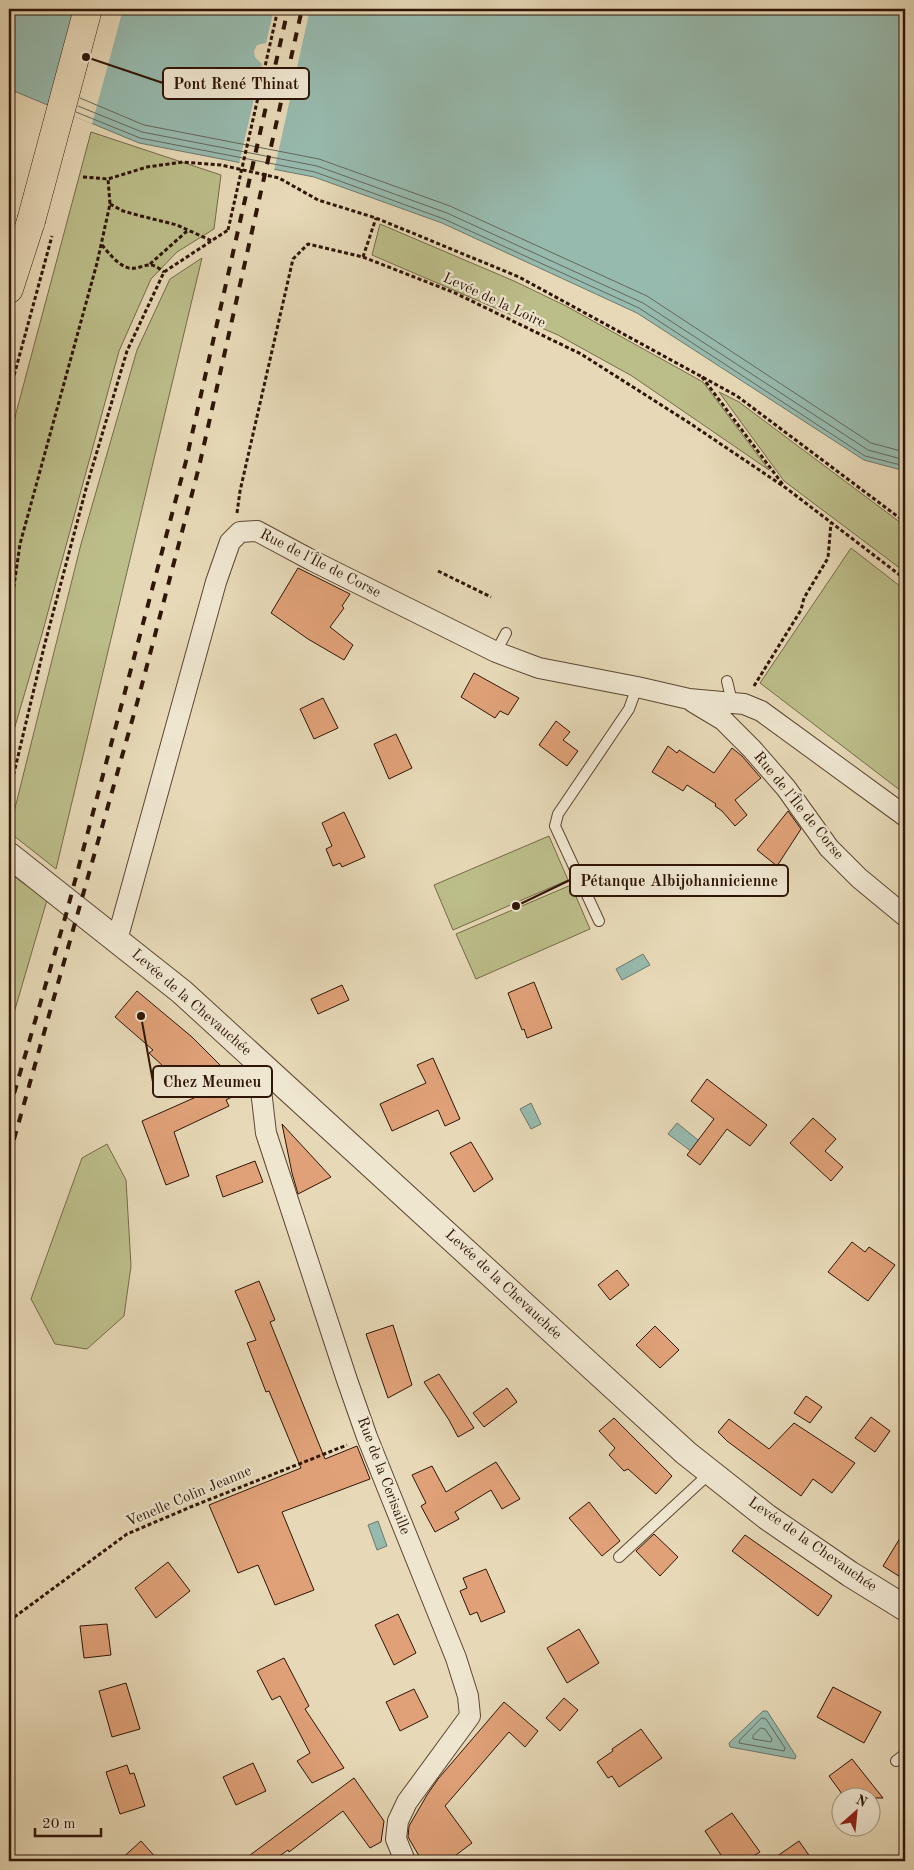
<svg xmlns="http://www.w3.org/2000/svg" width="914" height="1870" font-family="'Old Standard TT',serif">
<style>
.green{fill:#bcbe8a;stroke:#766a48}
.water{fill:#97baae;stroke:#6d786b}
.pier{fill:#e7d9b7}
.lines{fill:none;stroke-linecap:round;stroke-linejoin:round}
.shore{stroke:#63685a;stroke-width:1}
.building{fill:#e0a178;stroke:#2f1506}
.service-casing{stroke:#5d4632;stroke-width:12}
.minor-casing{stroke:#5d4632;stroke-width:22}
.tertiary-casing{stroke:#5d4632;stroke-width:27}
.primary-casing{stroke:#2f1506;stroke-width:29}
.path{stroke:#2f1506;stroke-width:3;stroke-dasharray:4 2.5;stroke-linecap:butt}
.service{stroke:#efe6d0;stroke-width:10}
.minor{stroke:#efe6d0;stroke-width:20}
.tertiary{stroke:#efe6d0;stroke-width:25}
.primary{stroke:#e7d9b7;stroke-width:28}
.rail{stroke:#2f1506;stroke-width:4;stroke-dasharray:9 9;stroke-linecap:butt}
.primary-bridge-casing{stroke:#2f1506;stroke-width:29;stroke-linecap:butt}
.path-bridge{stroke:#2f1506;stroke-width:3;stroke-dasharray:4 2.5;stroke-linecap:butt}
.primary-bridge{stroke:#e7d9b7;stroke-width:28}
.labels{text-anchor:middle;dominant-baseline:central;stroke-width:4.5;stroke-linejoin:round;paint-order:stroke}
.street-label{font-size:15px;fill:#2f1506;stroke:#efe6d0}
.leader{fill:none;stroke:#2f1506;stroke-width:2}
.callout-dot{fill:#2f1506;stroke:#efe6d0;stroke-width:2}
.callout{fill:#efe6d0;stroke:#2f1506;stroke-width:2}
.callout-label{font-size:16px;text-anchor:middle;font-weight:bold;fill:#2f1506}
</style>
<rect width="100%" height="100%" fill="#e7d9b7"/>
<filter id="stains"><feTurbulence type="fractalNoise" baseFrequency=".004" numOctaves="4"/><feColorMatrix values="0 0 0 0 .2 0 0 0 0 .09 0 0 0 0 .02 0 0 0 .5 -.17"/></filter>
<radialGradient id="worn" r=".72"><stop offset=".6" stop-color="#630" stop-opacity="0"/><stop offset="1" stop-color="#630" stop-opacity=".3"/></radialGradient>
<!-- green -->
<path class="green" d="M91,132l130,43 -7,54 -37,23 -26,27 -32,72 -77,283 -33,113v-301l7,-33z
M380,224l134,57 52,25 137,76 66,88 -137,-94 -74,-41 -186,-80z
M202,258l-146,611 -47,-37 72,-288 56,-194 33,-71z
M719,392l20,10 166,124v46l-121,-91z
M851,548l54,42v204l-145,-111z
M549,836l19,44 -115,50 -19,-45z
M9,873l38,27 -38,130z
M571,885l19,44 -114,50 -20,-45z
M107,1144l19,36 5,86 -7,50 -37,33 -32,-5 -24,-45 51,-141z"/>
<!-- water -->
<path class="water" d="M9,9h896v462l-41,-11 -227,-147 -195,-90 -128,-46 -175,-34 -130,-54z
M643,954l7,11 -28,15 -6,-11z
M531,1103l10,21 -10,5 -11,-20z
M677,1123l26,21 -8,10 -27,-20z
M378,1521l9,25 -10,4 -9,-25z
M763,1711h4l29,45 -1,3 -65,-12 -1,-4z"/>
<!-- pier -->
<path class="pier" d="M75,9h48l-31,115 -43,-18z
M274,9h36l-36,162 -35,-7 23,-100 -7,-7 -1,-6 3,-6 9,-2z"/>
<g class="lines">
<!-- shore -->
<path class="shore" d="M80,98l64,27 175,34 131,47 197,90 224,147 34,9
M78,106l64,26 175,34 130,47 196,90 225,147 37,10
M76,112l64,26 175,34 129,47 195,89 226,148 40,10
M762,1718l4,1 19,29 -1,3 -45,-8 1,-3z
M761,1728l4,1 7,10 -1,3 -18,-3v-3z"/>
</g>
<!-- building -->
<path class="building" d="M298,568l52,26 -8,12 2,2 -14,19 23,18 -9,15 -36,-21 -37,-26z
M474,673l45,25 -11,17 -8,-4 -5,7 -34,-21z
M323,698l15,30 -24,11 -14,-30z
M556,721l14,11 -7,8 15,11 -11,15 -28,-21z
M396,734l16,34 -23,11 -15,-35z
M668,746l9,7 2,-3 35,23 18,-25 10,8 19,22 -26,22 12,15 -12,11 -13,-15 -7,-5 1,-2 -29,-19 -4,6 -31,-19z
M788,811l13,18 -24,37 -20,-16z
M344,812l21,45 -23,10 -2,-4 -7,3 -7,-17 6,-3 -10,-23z
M534,982l18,46 -25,10 -3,-9 -2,1 -14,-37z
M342,985l7,15 -31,14 -7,-15z
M137,991l55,46 35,35 11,22 -12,6 3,6 -55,26 15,44 -23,9 -24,-64 54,-24 -47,-44 4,-3 -38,-33z
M433,1058l27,61 -15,7 -7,-16 -46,21 -12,-27 46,-21 -9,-18z
M707,1079l60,46 -17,21 -23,-17 -27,36 -13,-10 27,-36 -23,-18z
M813,1118l23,21 -11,12 18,16 -12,14 -41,-38z
M282,1124l49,53 -33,17 -6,-21z
M471,1142l22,37 -19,13 -24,-39z
M255,1161l8,21 -40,15 -7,-21z
M852,1242l13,10 4,-5 26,18 -27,36 -40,-29z
M617,1270l12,15 -19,15 -12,-15z
M259,1281l16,39 -5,2 55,137 32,-13 13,33 -88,33 32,78 -39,15 -17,-40 -20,8 -29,-68 92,-37 -32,-77 -3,1 -19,-49 9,-3 -21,-49z
M393,1325l19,60 -24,13 -22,-64z
M655,1326l24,24 -19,18 -24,-23z
M439,1374l35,54 -16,9 -9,-17 -25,-38z
M507,1388l10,14 -33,25 -11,-14z
M806,1396l16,11 -12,16 -16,-10z
M871,1417l19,14 -15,21 -20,-14z
M614,1418l58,58 -16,18 -28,-25 -4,2 -15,-16 6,-7 -16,-17z
M729,1419l40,30 25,-26 61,40 -23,30 -19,-14 -12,17 -74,-55 -9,-9z
M496,1462l24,37 -18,10 -11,-19 -36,22 4,7 -24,13 -14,-26 5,-3 -14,-28 20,-9 14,26z
M589,1502l31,39 -18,15 -33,-38z
M905,1530v50l-22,-14z
M654,1534l24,23 -18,19 -24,-25z
M745,1535l87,61 -14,20 -86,-65z
M168,1562l22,29 -34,27 -21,-30z
M486,1569l19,43 -24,10 -4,-10 -7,3 -10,-24 7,-3 -4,-10z
M398,1614l18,39 -22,12 -19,-40z
M107,1624l4,31 -27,3 -4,-32z
M579,1629l20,34 -32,20 -20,-35z
M284,1658l25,48 -4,3 39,59 -32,15 -15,-22 13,-8 -30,-57 -8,4 -15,-29z
M126,1683l14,46 -28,8 -13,-46z
M833,1687l48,25 -17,31 -47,-26z
M414,1689l14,28 -28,14 -14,-29z
M564,1698l14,12 -18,21 -14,-13z
M504,1702l34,29 -13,16 -16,-15 -64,74 27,37 -24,18h-26l-14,-24 1,-11 18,-31 11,-16z
M641,1729l21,29 -43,29 -7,-11 -4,2 -11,-16 16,-11 -1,-2z
M852,1759l31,39h-38l-16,-22z
M253,1763l13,28 -30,14 -13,-28z
M127,1765l3,9 4,-1 11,33 -25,8 -14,-42z
M354,1778l30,43 -3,21 -11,6 -27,-37 -54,41 -1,-2 -16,11h-30z
M732,1813l28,39 -15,9h-20l-20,-30z
M141,1841l18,20h-40z
M799,1841l14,20h-43z"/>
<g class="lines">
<defs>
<path id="service" d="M496,652l10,-19
M727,681l5,21
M599,921l-44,-95 3,-12 71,-105 8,-22
M619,1557l91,-84
M896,1761l9,-7"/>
<path id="minor" d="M693,702l30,18 29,29 34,39 43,60 30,30 46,38
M117,940l99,-358 14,-40 10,-10 17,-1 56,30 183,91 43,16 98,19 52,12 55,5 17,7 144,105
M271,1073l-8,9 -2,8 5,43 81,247 20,57 89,221 12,38 2,20 -63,86 -9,19 -2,18 9,22"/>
<path id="tertiary" d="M9,855l173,137 504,461 81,64 83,57 55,34"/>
<path id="primary" d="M9,289l22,-68"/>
</defs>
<!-- service casing -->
<use href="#service" class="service-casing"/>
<!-- minor casing -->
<use href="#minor" class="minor-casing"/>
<!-- tertiary casing -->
<use href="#tertiary" class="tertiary-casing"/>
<!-- primary casing -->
<use href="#primary" class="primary-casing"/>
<!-- path -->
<path class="path" d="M83,177l25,2 39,-12 36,-5 38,3 58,13 39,22 58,18 143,59 218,119 168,126
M110,204l13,7 18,5 36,9 35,16
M102,245c6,7 14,18 24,22 8,4 16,-2 24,-2 5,0 10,4 14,7
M363,257l13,-39
M150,264l37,-33
M702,377l82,109
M237,513l3,-22 53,-232 15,-15 55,13 92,36 126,61 107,68 98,66 119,91
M438,571l53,26
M9,620l11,-76 77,-281 13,-59 -2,-25
M754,686l47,-76 3,-12 24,-40 3,-35
M9,794l35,-147 43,-162 40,-134 37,-79 64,-42
M9,1621l118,-87 66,-28 154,-61"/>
<!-- service -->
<use href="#service" class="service"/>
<!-- minor -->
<use href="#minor" class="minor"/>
<!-- tertiary -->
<use href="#tertiary" class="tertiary"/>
<!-- primary -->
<use href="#primary" class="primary"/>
<!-- rail -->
<path class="rail" d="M9,1111l58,-200 119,-450 102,-452
M9,1157l130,-461 60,-229 103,-458"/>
<defs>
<path id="primary-bridge" d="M31,221l57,-212"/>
</defs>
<!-- primary-bridge casing -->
<use href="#primary-bridge" class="primary-bridge-casing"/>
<!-- path-bridge -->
<path class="path-bridge" d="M228,230l50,-221
M9,394l43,-158"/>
<!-- primary-bridge -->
<use href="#primary-bridge" class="primary-bridge"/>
</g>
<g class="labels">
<!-- street labels -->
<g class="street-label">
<text transform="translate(494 301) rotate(25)">Levée de la Loire</text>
<text transform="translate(320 564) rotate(27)">Rue de l'Île de Corse</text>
<text transform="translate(798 806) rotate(51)">Rue de l'Île de Corse</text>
<text transform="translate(191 1003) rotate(41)">Levée de la Chevauchée</text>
<text transform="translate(503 1285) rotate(43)">Levée de la Chevauchée</text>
<text transform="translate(383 1476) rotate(69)">Rue de la Cerisaille</text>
<text transform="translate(189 1497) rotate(-23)">Venelle Colin Jeanne</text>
<text transform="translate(812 1545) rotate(35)">Levée de la Chevauchée</text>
</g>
</g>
<!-- callouts -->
<path class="leader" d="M86 57L163 83M516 906L570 880M141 1016L153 1082"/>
<g class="callout-dot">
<circle cx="86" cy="57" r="5"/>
<circle cx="516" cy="906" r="5"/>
<circle cx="141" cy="1016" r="5"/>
</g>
<g class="callout">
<rect x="163" y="68" width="146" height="31" rx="5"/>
<rect x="570" y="865" width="218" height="31" rx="5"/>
<rect x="153" y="1066" width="119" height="31" rx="5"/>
</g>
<g class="callout-label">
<text x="236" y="89">Pont René Thinat</text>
<text x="679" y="886">Pétanque Albijohannicienne</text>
<text x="212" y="1087">Chez Meumeu</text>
</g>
<!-- margin -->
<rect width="914" height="1870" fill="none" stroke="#e7d9b7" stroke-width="30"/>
<rect x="10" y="10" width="894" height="1850" fill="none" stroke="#2f1506" stroke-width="2.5"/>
<rect x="15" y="15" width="884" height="1840" fill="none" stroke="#2f1506"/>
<!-- north arrow -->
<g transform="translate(856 1812) rotate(27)"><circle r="24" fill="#efe6d0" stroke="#a2927f"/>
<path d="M0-4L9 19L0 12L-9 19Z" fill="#8f2418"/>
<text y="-8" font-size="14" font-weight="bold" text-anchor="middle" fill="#2f1506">N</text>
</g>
<!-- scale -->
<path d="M35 1828v8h66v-8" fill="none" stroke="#2f1506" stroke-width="2.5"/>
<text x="42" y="1828" font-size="15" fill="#2f1506" stroke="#efe6d0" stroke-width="4" paint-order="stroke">20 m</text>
<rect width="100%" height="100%" filter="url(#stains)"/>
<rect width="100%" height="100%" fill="url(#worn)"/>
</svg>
